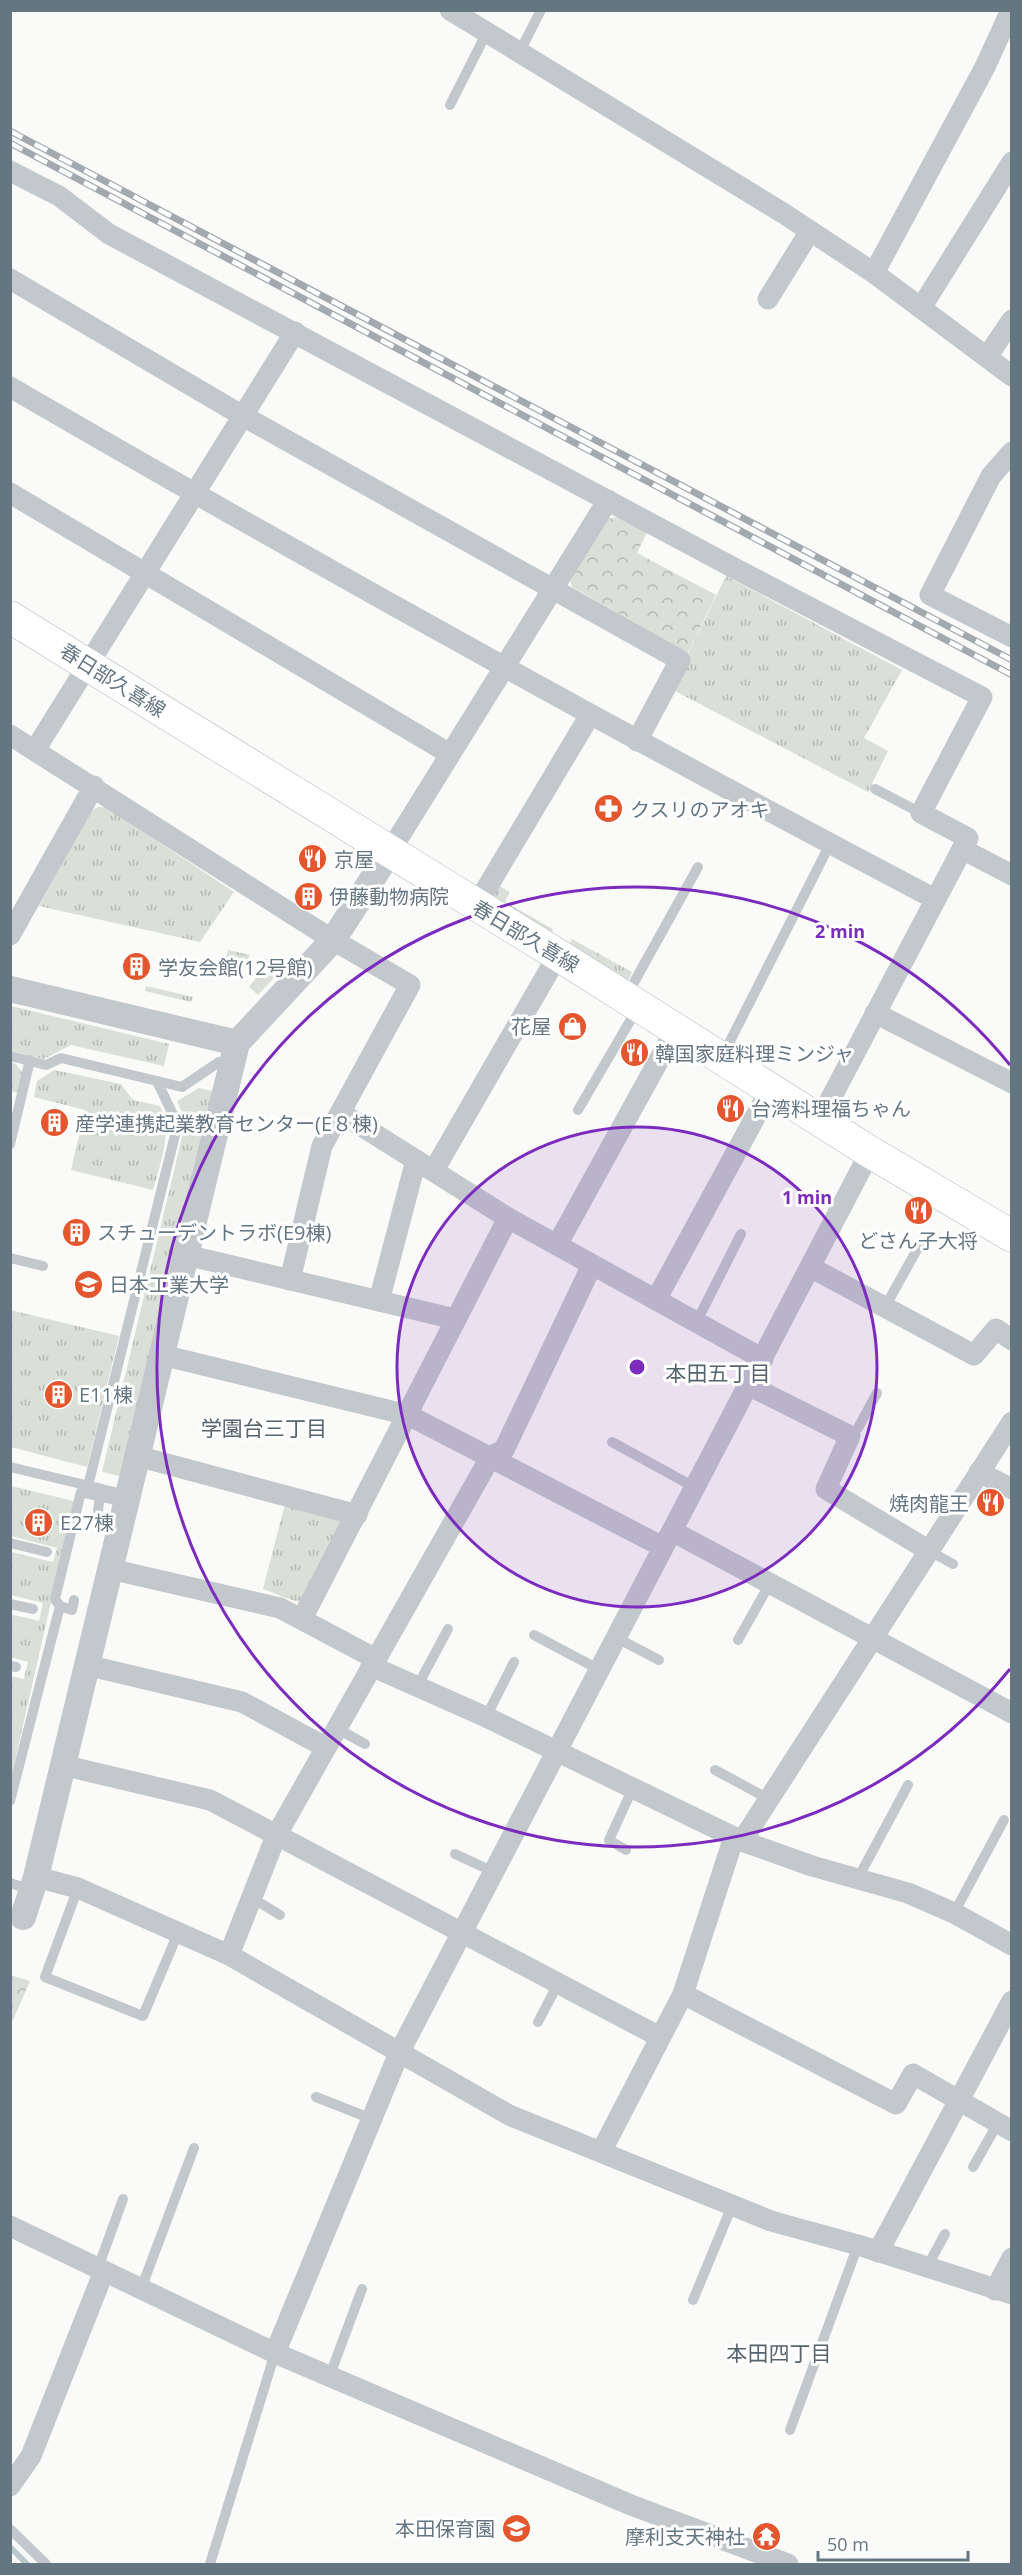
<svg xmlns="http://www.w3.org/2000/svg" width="1022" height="2575" viewBox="0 0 1022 2575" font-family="'Open Sans','Noto Sans JP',sans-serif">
  <defs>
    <pattern id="grass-tufts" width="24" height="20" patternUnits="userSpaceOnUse" patternTransform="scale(1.5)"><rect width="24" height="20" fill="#dadfd7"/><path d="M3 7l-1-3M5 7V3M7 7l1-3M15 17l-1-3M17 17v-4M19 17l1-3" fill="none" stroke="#b4b9b4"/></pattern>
    <pattern id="forest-crowns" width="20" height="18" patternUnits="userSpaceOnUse" patternTransform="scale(1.5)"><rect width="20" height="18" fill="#dadfd7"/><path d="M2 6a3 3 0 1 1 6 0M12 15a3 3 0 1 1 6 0" fill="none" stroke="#b4b9b4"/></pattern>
  </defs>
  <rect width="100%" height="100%" fill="#fafaf8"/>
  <g fill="url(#grass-tufts)">
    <polygon points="726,576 902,670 864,738 888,751 868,792 671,689"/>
    <polygon points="98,807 106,807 234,892 200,942 39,906 91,811"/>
    <polygon points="496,884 510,892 505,902 553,929 551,934 489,897"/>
    <polygon points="572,939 632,972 628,980 569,944"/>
    <polygon points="228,950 250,955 245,966 231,972 223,971"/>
    <polygon points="262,958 287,964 258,995 249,987 258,975 270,974 270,969 260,967"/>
    <polygon points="146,986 193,997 191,1002 145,991"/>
    <polygon points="11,1006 169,1044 164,1066 71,1045 44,1059 11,1051"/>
    <polygon points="11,1062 16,1064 23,1074 18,1093 11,1091"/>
    <path d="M 54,1070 L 121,1084 L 133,1100 L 160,1106 C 173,1133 160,1163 153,1190 L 71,1170 L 85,1110 L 34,1097 L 37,1081 Z"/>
    <polygon points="199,1088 213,1091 120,1476 102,1472 183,1133 183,1115 177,1101"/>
    <polygon points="10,1310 119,1336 87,1467 11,1447"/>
    <polygon points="11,1486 74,1501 11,1778 11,1676 24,1679 28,1662 11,1657 10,1614 39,1621 43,1603 11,1595 11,1552 53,1562 57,1548 11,1536"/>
    <path d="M 285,1504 L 340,1517 L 342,1525 L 304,1601 C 291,1603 276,1593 263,1589 Z"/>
  </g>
  <g fill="url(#forest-crowns)">
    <polygon points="619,517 647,532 637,553 716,595 688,653 572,587 570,579 606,519"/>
    <polygon points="10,1975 30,1981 13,2020 11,2019"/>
  </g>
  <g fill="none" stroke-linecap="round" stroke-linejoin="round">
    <polyline stroke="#bbc7cb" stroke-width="6" points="10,2547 27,2564"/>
    <defs>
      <polyline id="primary" points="10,617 558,955 870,1152 1012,1236"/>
    </defs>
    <use href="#primary" stroke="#b5babe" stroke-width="33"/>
    <g stroke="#c3c8cc" stroke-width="10">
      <polyline points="520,51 541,10"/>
      <polyline points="450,105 487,32"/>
      <polyline points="875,789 921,813"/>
      <polyline points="627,995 698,867"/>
      <polyline points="723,1055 830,844"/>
      <polyline points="10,1056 46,1065 61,1058 182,1087 219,1062 232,1064"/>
      <polyline points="578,1110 637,1009"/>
      <polyline points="10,1144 30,1060"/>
      <polyline points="10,1258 43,1266"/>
      <polyline points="885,1307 924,1237"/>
      <polyline points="697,1321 741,1234"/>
      <polyline points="850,1436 858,1428 877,1393"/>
      <polyline points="612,1442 696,1488"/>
      <polyline points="10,1467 127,1495"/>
      <polyline points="88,1486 175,1135 174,1117 157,1081"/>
      <polyline points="98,1510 100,1497"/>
      <polyline points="10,1543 47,1552"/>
      <polyline points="928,1550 953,1564"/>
      <polyline points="10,1604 33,1609"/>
      <polyline points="60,1606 55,1599 81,1492 125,1502"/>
      <polyline points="534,1635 598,1669"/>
      <polyline points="615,1637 659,1660"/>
      <polyline points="738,1640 769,1585"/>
      <polyline points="10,1666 16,1667"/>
      <polyline points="417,1687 448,1629"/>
      <polyline points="486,1717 514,1662"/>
      <polyline points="336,1728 365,1744"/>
      <polyline points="715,1770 769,1799"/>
      <polyline points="10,1801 60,1606 72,1610 74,1600"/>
      <polyline points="626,1850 609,1840 632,1790"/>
      <polyline points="455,1854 494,1872"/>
      <polyline points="857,1880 908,1785"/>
      <polyline points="10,1883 32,1890"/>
      <polyline points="78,1888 45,1977 143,2016 178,1933"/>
      <polyline points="252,1898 280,1915"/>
      <polyline points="954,1913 1004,1820"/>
      <polyline points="538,2022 558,1984"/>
      <polyline points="316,2097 372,2119"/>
      <polyline points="973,2167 998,2123"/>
      <polyline points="927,2267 945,2234"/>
      <polyline points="98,2268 123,2199"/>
      <polyline points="141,2289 194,2148"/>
      <polyline points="693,2300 732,2206"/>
      <polyline points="330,2375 362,2289"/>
      <polyline points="790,2430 858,2245"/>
      <polyline points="10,2529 46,2564"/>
      <polyline points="210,2564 275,2353"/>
    </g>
    <g stroke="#c3c8cc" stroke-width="21">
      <polyline points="450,10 783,213 874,273 1012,376"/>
      <polyline points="10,171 59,196 109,234 736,569 982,697 921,813 968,838 820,1119"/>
      <polyline points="874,273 985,67 1011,10"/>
      <polyline points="10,279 243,416 680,660 637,741"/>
      <polyline points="768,299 810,231"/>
      <polyline points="921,308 1012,162"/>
      <polyline points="987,357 1012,320"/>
      <path d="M 10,387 C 315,564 623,735 935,899"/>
      <polyline points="1012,452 991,476 930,595 1012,637"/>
      <polyline points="10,493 450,754"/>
      <polyline points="10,735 333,940 410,985 322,1146 290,1280"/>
      <polyline points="35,750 295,332"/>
      <polyline points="962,849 1012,875"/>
      <polyline points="389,853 608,500"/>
      <polyline points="476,906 590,715"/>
      <polyline points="10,935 94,786"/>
      <polyline points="875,1013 1012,1083"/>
      <polyline points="341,1113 508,1218 763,1359"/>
      <polyline points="434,1170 558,955"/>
      <polyline points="557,1245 676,1029"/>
      <polyline points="186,1255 455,1319"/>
      <polyline points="812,1268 974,1355 996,1329 1012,1340"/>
      <polyline points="657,1298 771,1088"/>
      <polyline points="379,1301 416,1160"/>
      <polyline points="162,1355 408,1415 663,1547"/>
      <polyline points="750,1386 850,1436 826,1489 928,1550"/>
      <polyline points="137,1456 357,1515"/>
      <polyline points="979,1472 1012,1489"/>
      <polyline points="672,1531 1012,1713"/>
      <polyline points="110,1569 280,1608 376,1659"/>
      <polyline points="302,1619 508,1218"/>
      <polyline points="86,1665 242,1702 325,1747"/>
      <polyline points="371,1666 486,1717 742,1841 812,1866 908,1893 954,1913 1012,1945"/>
      <polyline points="62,1765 210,1800 660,2037"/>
      <polyline points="742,1841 1012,1422"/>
      <polyline points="36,1877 78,1888 229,1955 509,2115 771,2221 858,2245 1012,2294"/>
      <polyline points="229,1955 276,1836 491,1456 504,1450 592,1265"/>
      <polyline points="683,1994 896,2104 913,2074 1012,2131"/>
      <polyline points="601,2152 683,1994 734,1837"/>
      <polyline points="10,2226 275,2353 631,2505 788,2564"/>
      <polyline points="878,2252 1012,2001"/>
      <polyline points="995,2290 1012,2258"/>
      <polyline points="275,2353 399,2053 870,1152"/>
      <polyline points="10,2486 31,2456 104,2271"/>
    </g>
    <g stroke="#c3c8cc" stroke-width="26">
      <polyline points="10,989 237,1043"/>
      <polyline points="23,1917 36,1877 237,1043 333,940 389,853"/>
    </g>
    <use href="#primary" stroke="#fff" stroke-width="32"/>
    <defs>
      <g id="rail">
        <polyline points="10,131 1012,660"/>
        <polyline points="10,143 1012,675"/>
      </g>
    </defs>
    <use href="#rail" stroke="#a2aab0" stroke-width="7"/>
    <use href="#rail" stroke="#fff" stroke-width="4.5" stroke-dasharray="14" stroke-linecap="butt"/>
  </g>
  <circle cx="637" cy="1367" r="240" fill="#7b2cbf" fill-opacity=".12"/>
  <g fill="none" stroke="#7b2cbf" stroke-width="3">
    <circle cx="637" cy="1367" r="240"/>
    <path d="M1010 1669A480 480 0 1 1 1010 1065"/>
  </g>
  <defs>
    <symbol id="pharmacy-disc" viewBox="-11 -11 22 22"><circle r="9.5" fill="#e4572e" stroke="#fff"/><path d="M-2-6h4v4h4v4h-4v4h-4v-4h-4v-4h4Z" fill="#fff"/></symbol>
    <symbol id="restaurant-disc" viewBox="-11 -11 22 22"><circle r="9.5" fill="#e4572e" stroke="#fff"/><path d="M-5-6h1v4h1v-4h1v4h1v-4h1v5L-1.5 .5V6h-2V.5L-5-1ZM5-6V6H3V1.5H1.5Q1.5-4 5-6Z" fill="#fff"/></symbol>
    <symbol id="building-disc" viewBox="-11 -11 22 22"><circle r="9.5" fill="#e4572e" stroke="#fff"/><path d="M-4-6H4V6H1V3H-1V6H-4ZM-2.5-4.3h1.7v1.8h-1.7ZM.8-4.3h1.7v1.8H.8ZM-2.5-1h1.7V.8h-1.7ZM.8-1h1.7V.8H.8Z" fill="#fff"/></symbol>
    <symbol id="shop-disc" viewBox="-11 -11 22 22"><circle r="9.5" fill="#e4572e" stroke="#fff"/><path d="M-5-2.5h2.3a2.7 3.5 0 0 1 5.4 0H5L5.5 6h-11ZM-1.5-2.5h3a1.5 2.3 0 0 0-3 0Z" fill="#fff"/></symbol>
    <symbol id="university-disc" viewBox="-11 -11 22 22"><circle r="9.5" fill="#e4572e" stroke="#fff"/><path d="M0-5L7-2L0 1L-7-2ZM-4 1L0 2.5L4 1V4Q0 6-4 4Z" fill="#fff"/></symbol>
    <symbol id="school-disc" viewBox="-11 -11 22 22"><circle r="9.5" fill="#e4572e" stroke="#fff"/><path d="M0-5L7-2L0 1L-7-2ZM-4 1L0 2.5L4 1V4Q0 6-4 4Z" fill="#fff"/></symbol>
    <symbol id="temple-disc" viewBox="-11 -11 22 22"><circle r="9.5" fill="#e4572e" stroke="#fff"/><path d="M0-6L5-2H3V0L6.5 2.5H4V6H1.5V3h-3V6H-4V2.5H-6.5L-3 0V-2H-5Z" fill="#fff"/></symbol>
  </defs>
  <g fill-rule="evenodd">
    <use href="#pharmacy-disc" x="592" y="792" width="33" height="33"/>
    <use href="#restaurant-disc" x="296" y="842" width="33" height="33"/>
    <use href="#building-disc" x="292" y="880" width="33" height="33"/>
    <use href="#building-disc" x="120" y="950" width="33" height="33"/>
    <use href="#shop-disc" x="556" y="1010" width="33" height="33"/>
    <use href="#restaurant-disc" x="618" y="1036" width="33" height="33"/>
    <use href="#restaurant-disc" x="714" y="1092" width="33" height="33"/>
    <use href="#building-disc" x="38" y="1106" width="33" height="33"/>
    <use href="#restaurant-disc" x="902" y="1194" width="33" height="33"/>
    <use href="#building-disc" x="60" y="1216" width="33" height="33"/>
    <use href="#university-disc" x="72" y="1268" width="33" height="33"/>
    <use href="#building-disc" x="42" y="1378" width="33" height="33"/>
    <use href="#restaurant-disc" x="974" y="1486" width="33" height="33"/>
    <use href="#building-disc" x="22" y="1506" width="33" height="33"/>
    <use href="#school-disc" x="500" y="2512" width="33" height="33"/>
    <use href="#temple-disc" x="750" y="2520" width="33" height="33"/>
  </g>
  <g text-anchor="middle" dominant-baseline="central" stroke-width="6" stroke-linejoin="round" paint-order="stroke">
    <g font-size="20" fill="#657683" stroke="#fff">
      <text transform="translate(113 680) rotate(32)">春日部久喜線</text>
      <text transform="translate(526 936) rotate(31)">春日部久喜線</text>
    </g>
    <g font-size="20" fill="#657683" stroke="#fff" text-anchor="start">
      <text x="630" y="809">クスリのアオキ</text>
      <text x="334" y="859">京屋</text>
      <text x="329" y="896">伊藤動物病院</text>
      <text x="158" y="967">学友会館(12号館)</text>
      <text x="551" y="1026" text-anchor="end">花屋</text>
      <text x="655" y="1053">韓国家庭料理ミンジャ</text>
      <text x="751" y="1108">台湾料理福ちゃん</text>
      <text x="75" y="1123">産学連携起業教育センター(E８棟)</text>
      <text x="97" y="1232">スチューデントラボ(E9棟)</text>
      <text x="918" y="1240" text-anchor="middle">どさん子大将</text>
      <text x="109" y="1284">日本工業大学</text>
      <text x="79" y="1394">E11棟</text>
      <text x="969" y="1503" text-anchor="end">焼肉龍王</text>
      <text x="60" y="1522">E27棟</text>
      <text x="495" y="2528" text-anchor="end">本田保育園</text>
      <text x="745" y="2536" text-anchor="end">摩利支天神社</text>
    </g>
    <g font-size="21" fill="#57646e" stroke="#fff">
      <text x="718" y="1373">本田五丁目</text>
      <text x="264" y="1428">学園台三丁目</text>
      <text x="779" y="2353">本田四丁目</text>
    </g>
  </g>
  <circle cx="637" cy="1367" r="9" fill="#7b2cbf" stroke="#fff" stroke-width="3"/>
  <g font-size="18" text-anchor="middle" font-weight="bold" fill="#7b2cbf" stroke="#fff" stroke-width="6" stroke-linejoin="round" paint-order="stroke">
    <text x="840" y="938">2 min</text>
    <text x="807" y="1204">1 min</text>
  </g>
  <rect width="1022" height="2575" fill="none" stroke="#657683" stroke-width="24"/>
  <path d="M818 2551v9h150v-9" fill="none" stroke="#657683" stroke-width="3"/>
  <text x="827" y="2551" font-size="18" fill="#657683" stroke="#ffffff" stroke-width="4.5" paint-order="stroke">50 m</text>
</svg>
